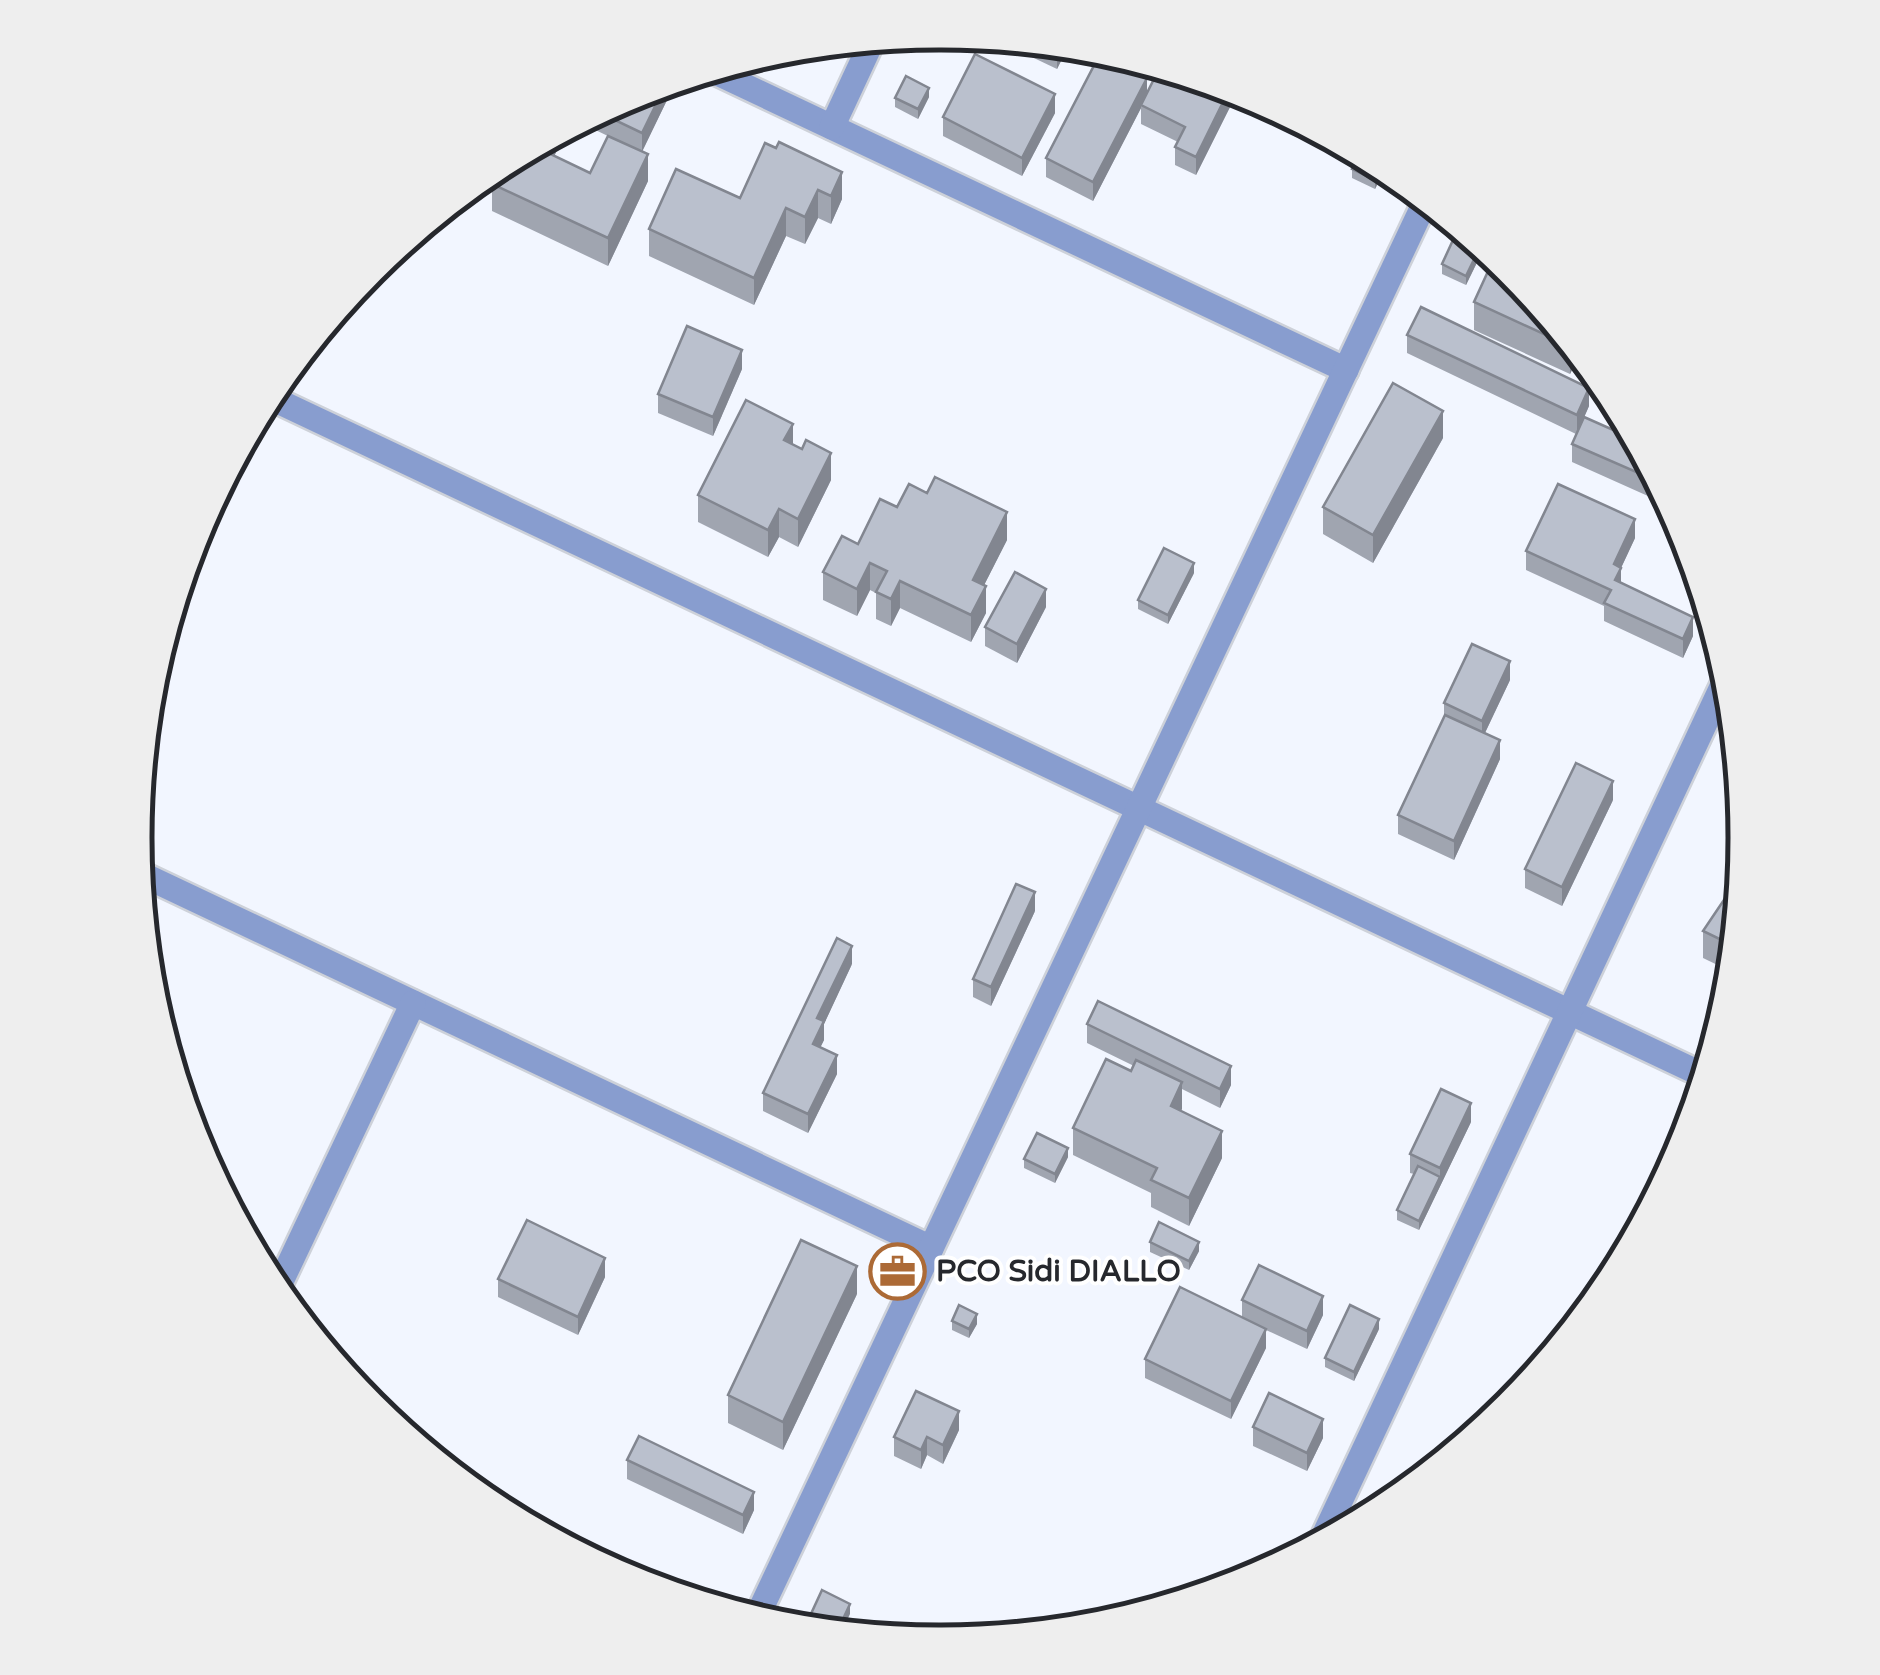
<svg xmlns="http://www.w3.org/2000/svg" width="1880" height="1675" viewBox="0 0 1880 1675" font-family="'Varela Round',sans-serif">
  <rect width="100%" height="100%" fill="#f2f6ff"/>
  <g fill="none" stroke-linecap="round" stroke-linejoin="round">
    <defs>
      <g id="minor">
        <polyline points="711,70 1346,370"/>
        <polyline points="832,127 873,39"/>
        <polyline points="267,396 1705,1076"/>
        <polyline points="139,873 931,1248"/>
        <polyline points="276,1292 413,1003"/>
        <polyline points="1321,1542 1728,674"/>
        <polyline points="756,1619 1426,200"/>
      </g>
    </defs>
    <use href="#minor" stroke="#cdd1d9" stroke-width="30"/>
    <use href="#minor" stroke="#889dcf" stroke-width="25"/>
  </g>
  <g fill="#a0a5b0">
    <polygon points="990,37 1069,45 1057,69"/>
    <polygon points="668,83 668,98 642,151 648,181 608,266 492,211 492,184 562,131 562,139 554,156 590,173 612,138 579,122 632,94"/>
    <polygon points="1236,90 1236,95 1196,175 1175,165 1175,147 1178,142 1141,124 1141,108 1093,201 1046,177 1046,158 1147,93"/>
    <polygon points="929,97 918,119 895,107 895,98"/>
    <polygon points="1055,113 1022,176 943,136 943,117"/>
    <polygon points="765,143 842,199 831,224 818,218 805,244 786,236 754,305 649,256 649,229 740,198"/>
    <polygon points="1360,153 1386,167 1375,189 1352,178 1352,169"/>
    <polygon points="1459,227 1484,248 1466,285 1442,274 1442,264"/>
    <polygon points="1495,256 1580,354 1570,374 1474,330 1474,302"/>
    <polygon points="1407,335 1589,406 1584,417 1636,440 1669,502 1668,505 1572,462 1572,444 1576,434 1407,353"/>
    <polygon points="742,369 713,436 658,413 658,394"/>
    <polygon points="1443,438 1373,563 1323,534 1323,507"/>
    <polygon points="793,444 831,480 798,547 779,537 768,557 698,522 698,495"/>
    <polygon points="897,507 1007,540 984,585 986,613 971,642 900,608 891,626 876,619 876,593 870,590 857,616 823,600 823,572 858,544"/>
    <polygon points="1635,538 1621,568 1621,583 1693,636 1683,658 1604,621 1604,606 1526,570 1526,551"/>
    <polygon points="1194,573 1168,624 1138,609 1138,600"/>
    <polygon points="1046,607 1017,663 985,646 985,627"/>
    <polygon points="1510,680 1485,733 1500,759 1454,860 1398,834 1398,815 1444,717 1444,703"/>
    <polygon points="1613,800 1562,906 1525,888 1525,869"/>
    <polygon points="1740,890 1732,972 1703,958 1703,931"/>
    <polygon points="1035,911 991,1006 973,997 973,979"/>
    <polygon points="852,964 824,1024 824,1040 820,1047 837,1074 808,1133 763,1111 763,1093"/>
    <polygon points="1087,1024 1231,1085 1220,1108 1182,1089 1181,1111 1222,1158 1189,1226 1151,1207 1151,1193 1073,1155 1073,1128 1131,1071 1134,1066 1087,1043"/>
    <polygon points="1471,1122 1419,1230 1397,1220 1397,1210 1414,1174 1410,1173 1410,1154"/>
    <polygon points="1068,1157 1055,1183 1024,1168 1024,1159"/>
    <polygon points="1150,1242 1199,1251 1189,1270 1150,1252"/>
    <polygon points="605,1277 578,1335 498,1297 498,1279"/>
    <polygon points="857,1294 783,1450 728,1423 728,1395"/>
    <polygon points="1242,1300 1323,1315 1307,1349 1266,1330 1266,1348 1231,1419 1145,1378 1145,1359 1242,1317"/>
    <polygon points="952,1321 977,1324 969,1338 952,1330"/>
    <polygon points="1379,1329 1354,1381 1325,1367 1325,1358"/>
    <polygon points="1253,1427 1323,1438 1307,1471 1253,1446"/>
    <polygon points="959,1430 943,1464 927,1455 921,1469 894,1456 894,1437"/>
    <polygon points="627,1460 754,1510 743,1534 627,1479"/>
  </g>
  <g fill="#828690">
    <polygon points="1060,44 1069,45 1057,69 1057,50"/>
    <polygon points="1147,78 1147,97 1141,105 1141,108 1093,201 1093,182"/>
    <polygon points="668,83 668,98 642,152 642,133 666,84"/>
    <polygon points="929,88 929,97 918,119 918,109"/>
    <polygon points="1230,88 1236,90 1236,95 1196,175 1196,157"/>
    <polygon points="1055,94 1055,113 1022,176 1022,158"/>
    <polygon points="562,131 562,139 544,179 544,151 550,137"/>
    <polygon points="648,154 648,181 608,266 608,238"/>
    <polygon points="1382,165 1386,167 1375,189 1375,180"/>
    <polygon points="842,172 842,199 831,224 831,196"/>
    <polygon points="818,190 818,218 805,244 805,217"/>
    <polygon points="786,208 786,236 754,305 754,278"/>
    <polygon points="1481,245 1484,248 1466,285 1466,276"/>
    <polygon points="1571,344 1580,354 1570,374 1570,346"/>
    <polygon points="742,350 742,369 713,436 713,417"/>
    <polygon points="1589,388 1589,406 1577,434 1577,415"/>
    <polygon points="1443,411 1443,438 1373,563 1373,535"/>
    <polygon points="793,424 793,451 784,440"/>
    <polygon points="831,453 831,480 798,547 798,519"/>
    <polygon points="779,509 779,537 768,557 768,530"/>
    <polygon points="1007,512 1007,540 973,607 973,580"/>
    <polygon points="1635,519 1635,538 1621,568 1621,587 1615,598 1614,564"/>
    <polygon points="870,563 870,590 857,616 857,589"/>
    <polygon points="1194,563 1194,573 1168,624 1168,615"/>
    <polygon points="900,581 900,608 891,626 891,599"/>
    <polygon points="986,586 986,613 971,642 971,615"/>
    <polygon points="1046,589 1046,607 1017,663 1017,644"/>
    <polygon points="1693,617 1693,636 1683,658 1683,639"/>
    <polygon points="1510,661 1510,680 1482,739 1482,721"/>
    <polygon points="1500,740 1500,759 1454,860 1454,841"/>
    <polygon points="1613,781 1613,800 1562,906 1562,887"/>
    <polygon points="1035,892 1035,911 991,1006 991,987"/>
    <polygon points="852,946 852,964 824,1024 824,1040 813,1063 813,1044 817,1018"/>
    <polygon points="837,1055 837,1074 808,1133 808,1114"/>
    <polygon points="1231,1066 1231,1085 1220,1108 1220,1089"/>
    <polygon points="1182,1082 1182,1109 1171,1134 1171,1106"/>
    <polygon points="1471,1103 1471,1122 1419,1230 1419,1221 1440,1177 1440,1168"/>
    <polygon points="1222,1131 1222,1158 1189,1226 1189,1198"/>
    <polygon points="1068,1148 1068,1157 1055,1183 1055,1174"/>
    <polygon points="1199,1242 1199,1251 1189,1270 1189,1261"/>
    <polygon points="605,1258 605,1277 578,1335 578,1317"/>
    <polygon points="857,1266 857,1294 783,1450 783,1422"/>
    <polygon points="1323,1296 1323,1315 1307,1349 1307,1331"/>
    <polygon points="977,1314 977,1324 969,1338 969,1329"/>
    <polygon points="1379,1319 1379,1329 1354,1381 1354,1372"/>
    <polygon points="1266,1329 1266,1348 1231,1419 1231,1401"/>
    <polygon points="959,1411 959,1430 943,1464 943,1445"/>
    <polygon points="1323,1419 1323,1438 1307,1471 1307,1453"/>
    <polygon points="927,1437 927,1455 921,1469 921,1450"/>
    <polygon points="754,1492 754,1510 743,1534 743,1515"/>
    <polygon points="850,1604 850,1614 841,1633 837,1632"/>
  </g>
  <g fill="#bac0cd" stroke="#828690" stroke-width="2.5">
    <polygon points="1041,42 1060,44 1057,50"/>
    <polygon points="975,54 1055,94 1022,158 943,117"/>
    <polygon points="1100,54 1147,78 1093,182 1046,158"/>
    <polygon points="1160,67 1230,88 1196,157 1175,147 1185,127 1141,105"/>
    <polygon points="906,76 929,88 918,109 895,98"/>
    <polygon points="666,84 642,133 598,112 632,94"/>
    <polygon points="608,136 648,154 608,238 492,184 501,164 550,137 544,151 590,173"/>
    <polygon points="779,142 842,172 831,196 818,190 805,217 786,208 754,278 649,229 676,169 740,198 765,143 776,148"/>
    <polygon points="1360,153 1382,165 1375,180 1352,169"/>
    <polygon points="1459,227 1481,245 1466,276 1442,264"/>
    <polygon points="1495,256 1510,269 1571,344 1570,346 1474,302"/>
    <polygon points="1421,307 1589,388 1577,415 1407,335"/>
    <polygon points="687,326 742,350 713,417 658,394"/>
    <polygon points="1393,383 1443,411 1373,535 1323,507"/>
    <polygon points="746,400 793,424 784,440 802,449 806,440 831,453 798,519 779,509 768,530 698,495"/>
    <polygon points="1584,417 1636,440 1659,482 1572,444"/>
    <polygon points="935,477 1007,512 973,580 986,586 971,615 900,581 891,599 876,592 887,571 870,563 857,589 823,572 842,536 858,544 880,499 897,507 909,484 927,493"/>
    <polygon points="1558,484 1635,519 1614,564 1621,568 1615,580 1693,617 1683,639 1604,603 1611,590 1526,551"/>
    <polygon points="1164,548 1194,563 1168,615 1138,600"/>
    <polygon points="1015,572 1046,589 1017,644 985,627"/>
    <polygon points="1472,644 1510,661 1482,721 1444,703"/>
    <polygon points="1445,715 1500,740 1454,841 1398,815"/>
    <polygon points="1576,763 1613,781 1562,887 1525,869"/>
    <polygon points="1016,884 1035,892 991,987 973,979"/>
    <polygon points="1732,888 1740,890 1734,946 1703,931"/>
    <polygon points="837,938 852,946 817,1018 824,1021 813,1044 837,1055 808,1114 763,1093"/>
    <polygon points="1098,1001 1231,1066 1220,1089 1087,1024"/>
    <polygon points="1106,1059 1131,1071 1136,1060 1182,1082 1171,1106 1222,1131 1189,1198 1151,1180 1157,1168 1073,1128"/>
    <polygon points="1441,1089 1471,1103 1440,1168 1410,1154"/>
    <polygon points="1037,1133 1068,1148 1055,1174 1024,1159"/>
    <polygon points="1418,1166 1440,1177 1419,1221 1397,1210"/>
    <polygon points="527,1220 605,1258 578,1317 498,1279"/>
    <polygon points="1159,1222 1199,1242 1189,1261 1150,1242"/>
    <polygon points="801,1240 857,1266 783,1422 728,1395"/>
    <polygon points="1259,1265 1323,1296 1307,1331 1242,1300"/>
    <polygon points="1180,1287 1266,1329 1231,1401 1145,1359"/>
    <polygon points="959,1305 977,1314 969,1329 952,1321"/>
    <polygon points="1350,1305 1379,1319 1354,1372 1325,1358"/>
    <polygon points="916,1391 959,1411 943,1445 927,1437 921,1450 894,1437"/>
    <polygon points="1269,1393 1323,1419 1307,1453 1253,1427"/>
    <polygon points="639,1436 754,1492 743,1515 627,1460"/>
    <polygon points="822,1590 850,1604 837,1632 804,1629"/>
  </g>
  <defs>
    <symbol id="office-ring" viewBox="-11 -11 22 22"><circle r="9.5" fill="#fff" stroke="#ac6a36" stroke-width="1.5"/><path d="M-6-3h4V-5.5h4V-3h4V5H-6ZM-1-4.5V-3h2v-1.5ZM-6 0V1H6V0Z" fill="#ac6a36"/></symbol>
  </defs>
  <g fill-rule="evenodd">
    <use href="#office-ring" x="866" y="1240" width="63" height="63"/>
  </g>
  <g text-anchor="middle" dominant-baseline="central" stroke-width="8" stroke-linejoin="round" paint-order="stroke">
    <g font-size="30" font-weight="bold" fill="#26282d" stroke="#fff" text-anchor="start">
      <text x="936" y="1271">PCO Sidi DIALLO</text>
    </g>
  </g>
  <path d="M0 0H1880V1675H0ZM939 50H941A787 787 0 0 1 1728 837V838A787 787 0 0 1 941 1625H939A787 787 0 0 1 152 838V837A787 787 0 0 1 939 50Z" fill="#eee" fill-rule="evenodd"/>
  <path fill="none" stroke="#26282d" stroke-width="5" d="M939 50H941A787 787 0 0 1 1728 837V838A787 787 0 0 1 941 1625H939A787 787 0 0 1 152 838V837A787 787 0 0 1 939 50Z"/>
</svg>
